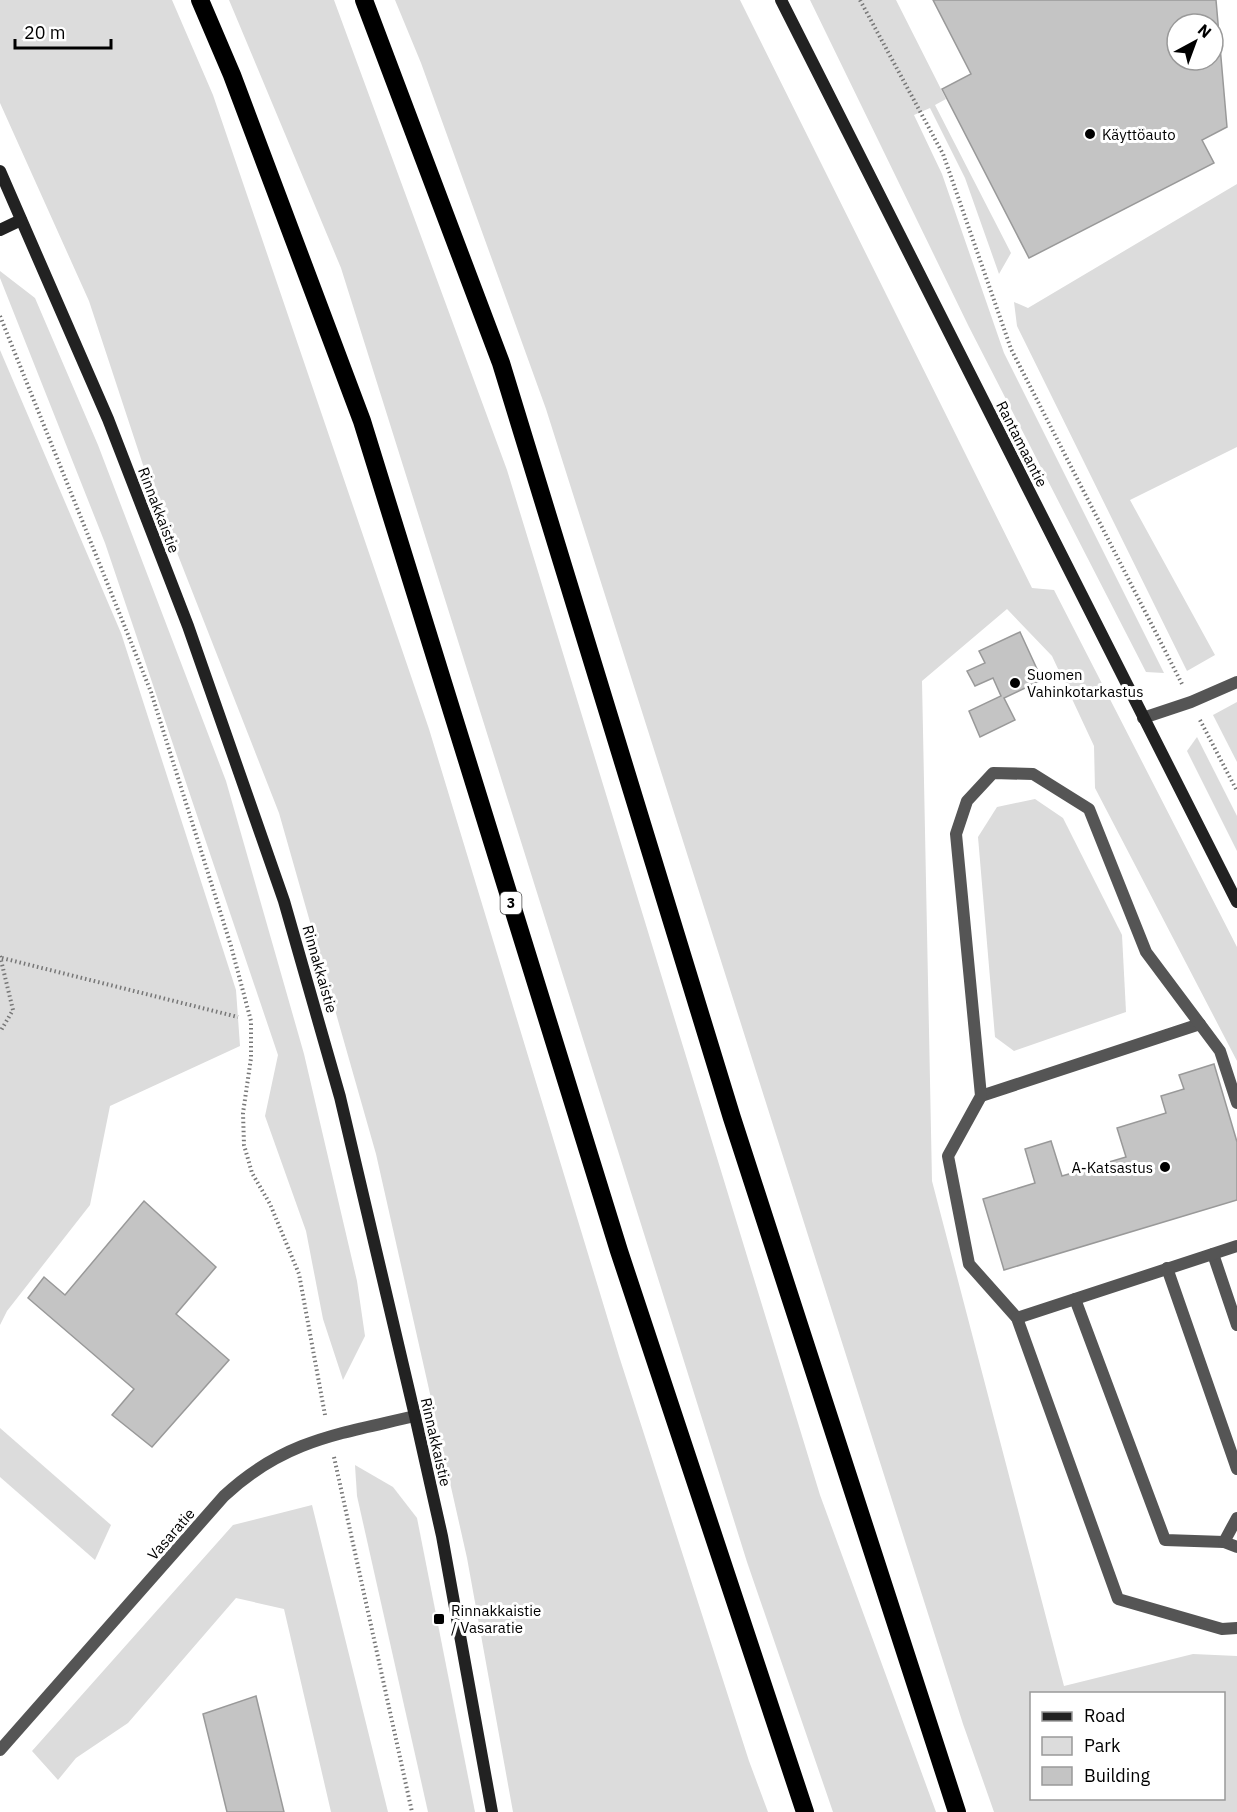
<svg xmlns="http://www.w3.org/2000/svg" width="1237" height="1812" viewBox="0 0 1237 1812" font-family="'IBM Plex Sans',sans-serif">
  <rect width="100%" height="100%" fill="#fff"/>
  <g fill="#dcdcdc" fill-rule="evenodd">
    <polygon points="0,0 172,0 213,95 429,729 619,1356 749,1761 768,1812 513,1812 467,1558 376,1154 279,813 145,471 89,301 0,103"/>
    <polygon points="229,0 334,0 507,470 820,1495 936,1812 833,1812 747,1562 341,268"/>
    <path d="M 395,0 L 740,0 L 1032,588 L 1054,590 L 1237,947 L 1237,1061 L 1095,788 L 1094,746 L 1052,656 L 1007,609 L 922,681 L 932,1181 L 1064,1686 L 1193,1654 L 1237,1656 L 1237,1812 L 994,1812 L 963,1724 L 546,409 L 421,63 ZM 1032,1694 L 1224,1694 L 1224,1798 L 1032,1798 Z"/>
    <polygon points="810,0 896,0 946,99 935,105 1011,253 999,274 965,178 930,108 914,115 942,174 1004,353 1164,673 1146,672 969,327"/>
    <polygon points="1237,184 1237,447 1130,500 1215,655 1187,671 1017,326 1014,302 1028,308"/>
    <polygon points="0,271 35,298 98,445 226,781 304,1054 357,1281 365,1336 343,1380 323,1319 306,1231 265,1116 278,1055 105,543 0,278"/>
    <polygon points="0,350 121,633 236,990 240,1046 110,1106 90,1205 7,1311 0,1325"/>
    <polygon points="1237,702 1237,762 1213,715"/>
    <polygon points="1197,737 1237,816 1237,851 1187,751"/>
    <polygon points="1035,799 1063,818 1122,935 1126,1012 1014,1051 995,1037 978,837 997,807"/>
    <polygon points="0,1428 111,1525 95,1560 0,1477"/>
    <polygon points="355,1465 393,1487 417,1518 475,1812 428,1812 357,1496"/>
    <polygon points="312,1505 388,1812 331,1812 284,1609 236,1598 128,1723 76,1758 58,1780 32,1751 233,1525"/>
  </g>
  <g fill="#c4c4c4" stroke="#999" stroke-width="1.5" fill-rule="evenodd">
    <path d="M 933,0 L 1216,0 L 1227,127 L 1202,140 L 1214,163 L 1029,258 L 942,89 L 971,74 ZM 1177,24 L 1213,24 L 1213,60 L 1177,60 Z"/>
    <polygon points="1020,632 1042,680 1004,698 1015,720 980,737 969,711 1001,696 993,678 975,686 967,671 985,663 979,651"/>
    <polygon points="1214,1064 1237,1142 1237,1200 1004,1270 983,1199 1035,1183 1025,1149 1051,1141 1062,1176 1126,1157 1117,1128 1166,1113 1161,1096 1184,1089 1179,1075"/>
    <polygon points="144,1201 216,1267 176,1314 229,1360 152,1447 112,1415 134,1389 28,1298 44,1277 65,1295"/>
    <polygon points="256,1696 284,1812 227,1812 203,1714"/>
  </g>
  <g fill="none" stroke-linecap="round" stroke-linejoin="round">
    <g stroke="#777" stroke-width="4" stroke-dasharray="1.5 3" stroke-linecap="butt">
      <polyline points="860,0 943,154 1011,349 1182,684"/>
      <polyline points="0,316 151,692 231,946 251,1021 251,1058 243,1113 244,1145 252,1173 270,1204 299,1274 325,1415"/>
      <polyline points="1200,720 1237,791"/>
      <polyline points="0,956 13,1010 0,1032"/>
      <polyline points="2,958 238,1017"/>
      <polyline points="334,1457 412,1812"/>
    </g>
    <g stroke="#555" stroke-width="12">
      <polyline points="1143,718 1191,702 1237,682"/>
      <polyline points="981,1096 1200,1024"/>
      <polyline points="1237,1103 1220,1051 1146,952 1089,809 1033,774 993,773 967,801 956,834 981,1096 948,1156 969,1264 1017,1318 1118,1599 1222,1629 1237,1628"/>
      <polyline points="1213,1254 1237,1325"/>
      <polyline points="1167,1268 1237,1469"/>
      <polyline points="1075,1299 1165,1540 1224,1542"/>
      <polyline points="1017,1318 1237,1246"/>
      <polyline points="1237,1518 1224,1542 1237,1547"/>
    </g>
    <path stroke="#555" stroke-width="12" d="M 0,1750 L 224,1496 C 284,1440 339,1434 415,1416"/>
    <g stroke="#222" stroke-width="12">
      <polyline points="781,0 1237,902"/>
      <polyline points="0,171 108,419 188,626 284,901 340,1097 415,1416 442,1536 492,1812"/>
      <polyline points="0,230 21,220"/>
    </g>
    <g stroke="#000" stroke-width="18">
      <polyline points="200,0 232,75 362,421 619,1251 805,1812"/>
      <polyline points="364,0 501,363 732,1118 957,1812"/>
    </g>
  </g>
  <g fill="#000" stroke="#fff" stroke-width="2">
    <circle cx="1090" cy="134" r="6"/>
    <circle cx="1015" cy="683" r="6"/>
    <circle cx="1165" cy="1167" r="6"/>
    <rect x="433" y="1613" width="12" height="12" rx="3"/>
  </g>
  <g text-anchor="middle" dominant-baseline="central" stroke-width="6" stroke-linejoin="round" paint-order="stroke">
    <rect fill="#fff" stroke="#4c4c4c" stroke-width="1.5" x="500.5" y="892" width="21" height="22" rx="4.5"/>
    <g font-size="14" font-weight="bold" fill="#000">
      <text x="511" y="903">3</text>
    </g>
    <g font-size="15" fill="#000" stroke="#fff" text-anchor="start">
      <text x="1102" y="134">Käyttöauto</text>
      <text x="1027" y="674">Suomen<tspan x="1027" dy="17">Vahinkotarkastus</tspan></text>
      <text x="1153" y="1167" text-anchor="end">A-Katsastus</text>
      <text x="451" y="1610">Rinnakkaistie<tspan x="451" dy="17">/ Vasaratie</tspan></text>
    </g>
    <g font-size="15" fill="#000" stroke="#fff">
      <text transform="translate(1022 444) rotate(63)">Rantamaantie</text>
      <text transform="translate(159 510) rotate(69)">Rinnakkaistie</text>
      <text transform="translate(320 969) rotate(74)">Rinnakkaistie</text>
      <text transform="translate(436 1442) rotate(77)">Rinnakkaistie</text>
      <text transform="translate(171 1534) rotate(-49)">Vasaratie</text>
    </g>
  </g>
  <rect x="1030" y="1692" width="195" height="108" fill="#ffffff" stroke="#999999" stroke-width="1.5"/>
  <rect x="1042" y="1712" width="30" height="9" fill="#222222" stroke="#999999" stroke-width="1.5"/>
  <text x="1084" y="1722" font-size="18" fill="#000000">Road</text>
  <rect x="1042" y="1737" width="30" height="18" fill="#dcdcdc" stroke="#999999" stroke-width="1.5"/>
  <text x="1084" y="1752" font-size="18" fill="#000000">Park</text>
  <rect x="1042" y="1767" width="30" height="18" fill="#c4c4c4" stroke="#999999" stroke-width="1.5"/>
  <text x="1084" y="1782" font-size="18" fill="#000000">Building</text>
  <g transform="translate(1195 42) rotate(41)"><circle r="28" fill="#ffffff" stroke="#999999" stroke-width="1.5"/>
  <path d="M0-4.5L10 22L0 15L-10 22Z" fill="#000000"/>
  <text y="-9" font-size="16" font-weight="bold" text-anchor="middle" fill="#000000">N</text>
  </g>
  <path d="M15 39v9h96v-9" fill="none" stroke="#000000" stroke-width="3"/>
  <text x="24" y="39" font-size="18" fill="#000000" stroke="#ffffff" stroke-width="4.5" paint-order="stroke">20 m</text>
</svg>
